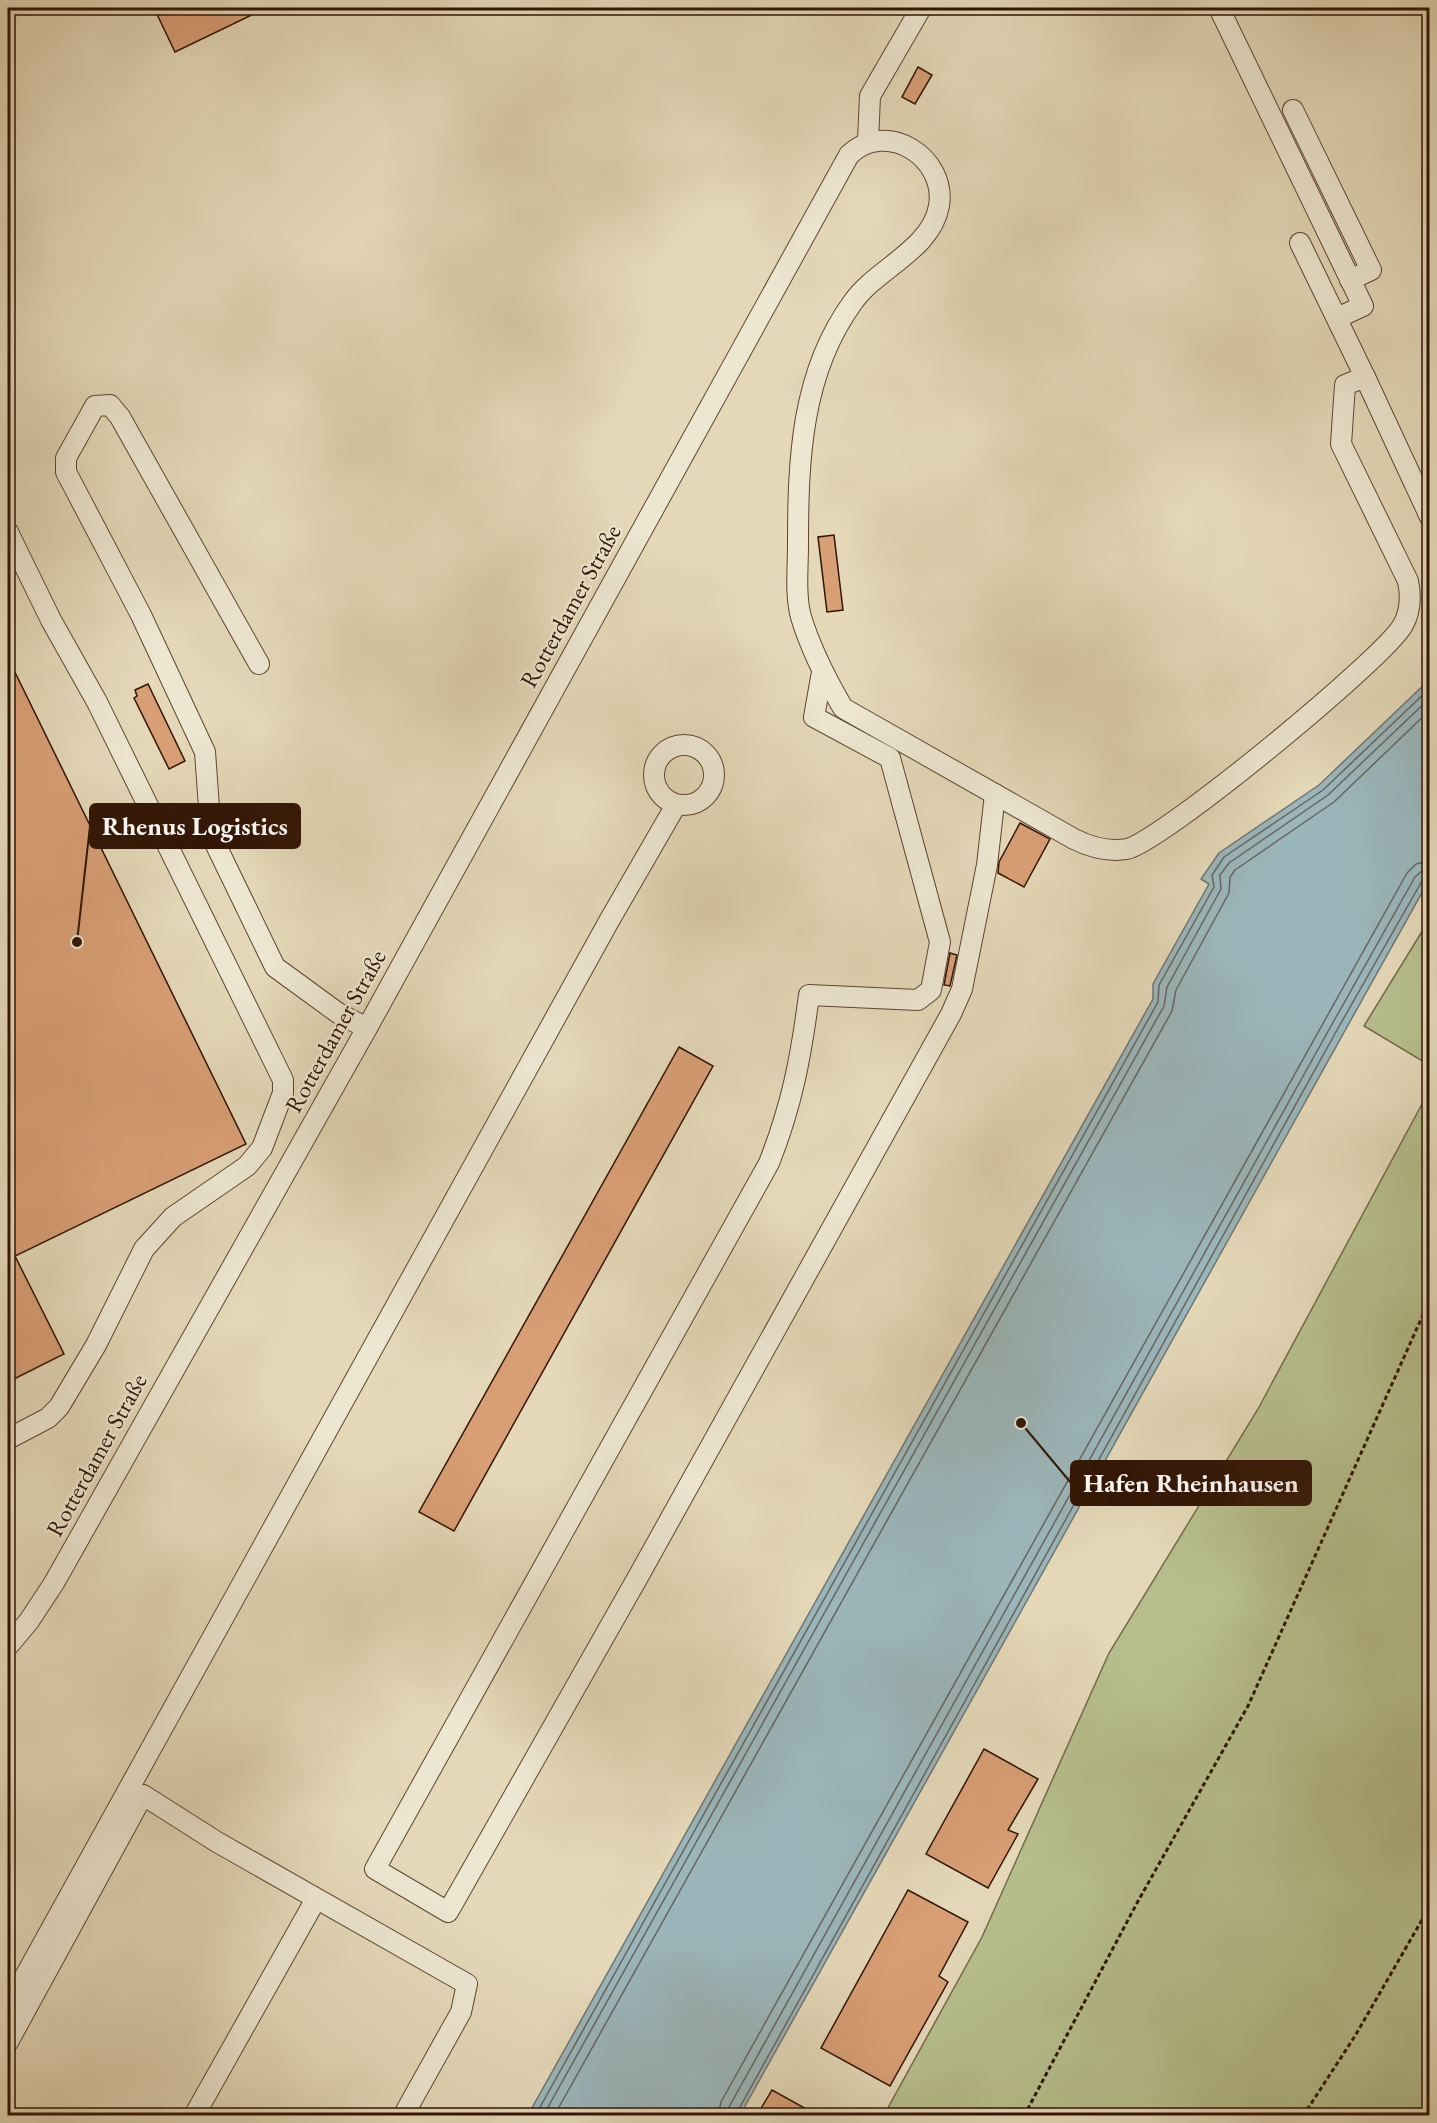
<svg xmlns="http://www.w3.org/2000/svg" width="1437" height="2123" viewBox="0 0 1437 2123" font-family="'EB Garamond',serif">
  <rect width="100%" height="100%" fill="#e4d8b8"/>
  <filter id="stains"><feTurbulence type="fractalNoise" baseFrequency=".00333" numOctaves="4"/><feColorMatrix values="0 0 0 0 .2 0 0 0 0 .09 0 0 0 0 .02 0 0 0 .5 -.17"/></filter>
  <radialGradient id="worn" r=".72"><stop offset=".6" stop-color="#630" stop-opacity="0"/><stop offset="1" stop-color="#630" stop-opacity=".3"/></radialGradient>
  <g fill="#b6be8d" stroke="#746949" stroke-width="1.5">
    <polygon points="1429,920 1429,1065 1364,1026"/>
    <polygon points="1429,1091 1429,2115 884,2115 982,1937 1109,1653 1258,1409"/>
  </g>
  <polygon fill="#9bb6bb" stroke="#717572" stroke-width="1.5" points="1429,680 1429,880 740,2115 528,2115 1153,999 1153,984 1209,884 1201,879 1219,853 1319,785"/>
  <g fill="none" stroke-linecap="round" stroke-linejoin="round">
    <g stroke="#666560" stroke-width="1.5">
      <polyline points="535,2116 1158,1002 1159,985 1214,887 1212,875 1224,857 1323,790 1430,688"/>
      <polyline points="543,2116 1164,1006 1167,987 1221,889 1220,875 1229,863 1328,795 1430,698"/>
      <polyline points="554,2116 1172,1011 1176,990 1229,893 1230,877 1235,870 1334,802 1430,710"/>
      <polyline points="718,2116 721,2102 1407,873 1416,864 1430,861"/>
      <polyline points="727,2116 729,2107 1331,1026 1415,877 1422,871 1430,870"/>
      <polyline points="735,2116 1337,1030 1422,881 1430,878"/>
    </g>
  </g>
  <g fill="#d89e74" stroke="#311405" stroke-width="1.5">
    <polygon points="154,8 266,8 175,52"/>
    <polygon points="918,67 932,75 915,104 902,97"/>
    <polygon points="834,535 843,610 827,612 818,537"/>
    <polygon points="8,658 246,1144 15,1256 64,1354 8,1382"/>
    <polygon points="148,684 185,761 169,769 134,698 137,696 135,690"/>
    <polygon points="1020,823 1050,839 1024,887 998,873 999,862"/>
    <polygon points="950,953 957,955 950,986 944,985"/>
    <polygon points="679,1047 713,1066 454,1531 419,1512"/>
    <polygon points="984,1749 1038,1779 1008,1830 1018,1834 988,1888 926,1854"/>
    <polygon points="908,1890 968,1922 939,1976 948,1982 890,2086 821,2048"/>
    <polygon points="772,2090 817,2115 757,2115"/>
  </g>
  <g fill="none" stroke-linecap="round" stroke-linejoin="round">
    <defs>
      <g id="minor">
        <polyline points="1219,8 1363,306 1337,318"/>
        <polyline points="1293,110 1371,270 1350,280"/>
        <polyline points="868,141 870,96 921,8"/>
        <polyline points="1300,243 1365,377"/>
        <polyline points="8,532 51,620 97,702 283,1080 283,1093 262,1148 247,1166 173,1217 144,1249 96,1345 59,1407 48,1418 8,1439"/>
        <polyline points="259,664 120,417 110,405 95,406 66,458 66,472 141,615 205,752 211,835 275,967 338,1013 367,1028"/>
        <path d="M 822,672 L 814,717 L 890,758 L 940,942 L 931,990 L 918,1000 L 809,995 C 801,1057 792,1105 769,1163 L 375,1869 L 448,1912 L 638,1577 L 951,1014 L 962,989 L 987,865 L 995,794"/>
        <circle cx="684" cy="775" r="30"/>
        <path d="M 8,1646 L 29,1621 L 54,1583 L 367,1028 L 849,155 C 886,119 947,157 939,206 C 931,250 877,268 853,302 C 801,373 798,460 798,545 C 798,568 795,595 801,617 C 811,650 826,679 843,708 L 1074,839 C 1090,847 1109,852 1127,849 C 1161,842 1385,658 1403,625 C 1411,611 1411,596 1408,581 L 1341,444 L 1345,385 L 1365,377 L 1430,517"/>
        <polyline points="8,2007 609,921 676,805"/>
        <polyline points="8,2042 143,1795 217,1842 467,1984 461,2012 403,2116"/>
        <polyline points="194,2116 316,1899"/>
      </g>
    </defs>
    <use href="#minor" stroke="#5e4532" stroke-width="22"/>
    <g stroke="#311405" stroke-width="3" stroke-dasharray="4.5 3" stroke-linecap="butt">
      <polyline points="1024,2116 1137,1903 1248,1706 1430,1299"/>
      <polyline points="1303,2116 1355,2036 1430,1906"/>
    </g>
    <use href="#minor" stroke="#ede6d1" stroke-width="20"/>
  </g>
  <g text-anchor="middle" dominant-baseline="central" stroke-width="4.5" stroke-linejoin="round" paint-order="stroke">
    <g font-size="24" fill="#311405" stroke="#ede6d1">
      <text transform="translate(570 606) rotate(-61)">Rotterdamer Straße</text>
      <text transform="translate(335 1031) rotate(-61)">Rotterdamer Straße</text>
      <text transform="translate(96 1455) rotate(-61)">Rotterdamer Straße</text>
    </g>
  </g>
  <path fill="none" stroke="#311405" stroke-width="2" d="M77 942L90 826M1021 1423L1071 1483"/>
  <g fill="#311405" stroke="#ede6d1" stroke-width="2">
    <circle cx="77" cy="942" r="6"/>
    <circle cx="1021" cy="1423" r="6"/>
  </g>
  <g fill="#311405" stroke="#311405" stroke-width="2">
    <rect x="90" y="804" width="210" height="44" rx="6"/>
    <rect x="1071" y="1461" width="240" height="44" rx="6"/>
  </g>
  <g font-size="26" text-anchor="middle" font-weight="bold" fill="#fff">
    <text x="195" y="835">Rhenus Logistics</text>
    <text x="1191" y="1492">Hafen Rheinhausen</text>
  </g>
  <rect width="1437" height="2123" fill="none" stroke="#e4d8b8" stroke-width="30"/>
  <rect x="9" y="9" width="1419" height="2105" fill="none" stroke="#311405" stroke-width="3"/>
  <rect x="15" y="15" width="1407" height="2093" fill="none" stroke="#311405" stroke-width="1.5"/>
  <rect width="100%" height="100%" filter="url(#stains)"/>
  <rect width="100%" height="100%" fill="url(#worn)"/>
</svg>
